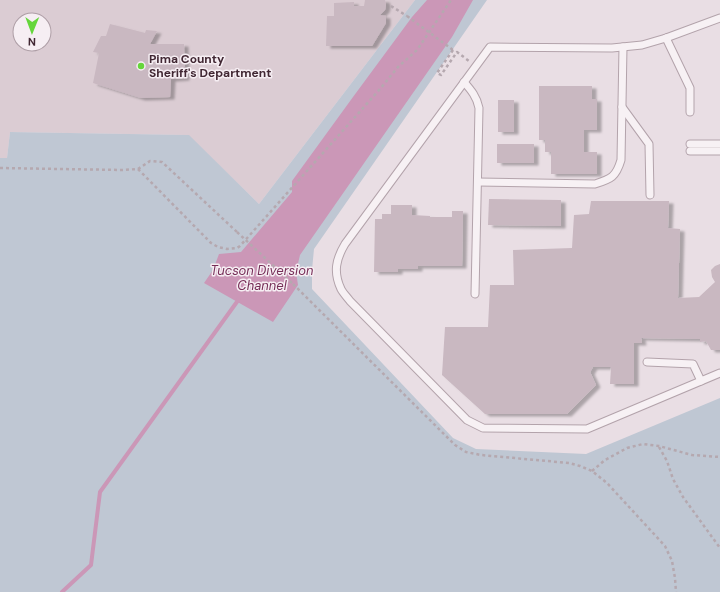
<svg xmlns="http://www.w3.org/2000/svg" width="720" height="592" viewBox="0 0 720 592" font-family="'DM Sans',sans-serif">
  <defs>
    <filter id="shadow"><feDropShadow dx="4.5" dy="2.5" stdDeviation="1" flood-color="#0004"/></filter>
  </defs>
  <rect width="100%" height="100%" fill="#e9dee4"/>
  <path fill="#dbccd3" fill-rule="evenodd" d="M 0,0 L 415,0 L 259,204 L 188,135 L 10,132 L 7,158 L 0,158 ZM 20,20 L 44,20 L 44,44 L 20,44 Z"/>
  <polygon fill="#bfc7d3" points="415,0 487,0 314,249 312,270 312,289 453,438 476,449 586,454 720,398 720,592 0,592 0,158 7,158 10,132 189,135 259,204"/>
  <polygon fill="#cb97b7" points="427,0 473,0 452,37 300,255 296,272 298,285 273,322 204,283 213,270 219,254 241,252 292,192 292,181 353,97 412,17"/>
  <g fill="none" stroke-linecap="round" stroke-linejoin="round">
    <polyline stroke="#cb97b7" stroke-width="4" points="62,592 91,565 100,492 239,299"/>
  </g>
  <g fill="#c9b8c1" filter="url(#shadow)">
    <polygon points="365,0 385,0 386,3 386,6 385,10 380,15 386,16 386,23 372,46 326,46 327,16 334,16 334,3 354,2 354,6 364,6"/>
    <polygon points="110,24 145,33 146,30 157,31 150,44 184,44 185,78 171,79 170,97 141,98 93,83 99,53 93,52 101,36 106,36"/>
    <polygon points="539,86 592,86 592,99 597,99 597,130 584,130 584,152 597,152 597,174 551,174 551,152 545,152 545,140 539,140"/>
    <rect x="498" y="100" width="16" height="32"/>
    <rect x="497" y="144" width="37" height="19"/>
    <polygon points="489,199 561,200 561,226 488,225"/>
    <polygon points="591,201 669,201 668,228 680,229 678,298 699,297 715,282 712,277 711,270 715,266 720,264 720,350 711,350 706,341 700,342 700,339 641,338 642,343 634,343 634,384 610,384 611,367 593,367 590,372 596,385 567,414 485,414 442,375 445,327 488,327 490,285 514,285 513,250 572,248 574,215 589,214"/>
    <polygon points="391,205 412,205 412,215 430,216 430,217 452,217 452,211 463,211 462,266 418,266 418,269 398,269 398,272 374,272 375,219 382,219 382,214 391,214"/>
  </g>
  <g fill="none" stroke-linecap="round" stroke-linejoin="round">
    <defs>
      <g id="service">
        <path d="M 720,18 L 666,38 L 642,45 L 612,48 L 490,47 L 345,244 C 336,259 333,272 341,289 C 343,293 347,297 350,301 L 467,420 L 483,428 L 587,429 L 720,373"/>
        <polyline points="666,38 690,88 690,112"/>
        <path d="M 464,82 C 471,90 477,97 479,108 L 475,294"/>
        <polyline points="622,107 649,144 650,195"/>
        <polyline points="690,144 720,144"/>
        <polyline points="690,151 720,151"/>
        <path d="M 478,182 L 595,184 C 611,179 616,177 621,160 L 623,47"/>
        <polyline points="647,362 693,364 701,381"/>
      </g>
    </defs>
    <use href="#service" stroke="#b3a3ab" stroke-width="9"/>
    <g stroke="#b5a8af" stroke-width="2.5" stroke-dasharray="3 3" stroke-linecap="butt">
      <polyline points="391,6 407,16"/>
      <polyline points="453,50 437,73 441,75 457,52 469,61"/>
      <polyline points="0,168 122,170 138,169 150,161 162,162 237,232"/>
      <polyline points="138,169 211,243 218,247 227,249 237,248 240,246 380,89 398,67 417,50 451,0"/>
      <polyline points="293,284 455,445 466,452 481,455 569,463 580,466 592,471 607,483 665,546 672,561 675,578 676,592"/>
      <polyline points="659,447 667,461 673,479 683,497 720,548"/>
      <polyline points="592,471 605,460 627,448 643,444 659,446 692,455 720,457"/>
    </g>
    <use href="#service" stroke="#f7f1f4" stroke-width="7"/>
    <g stroke="#b5a8af" stroke-width="2.5" stroke-dasharray="3 3" stroke-linecap="butt">
      <polyline points="407,16 453,50"/>
      <polyline points="237,232 293,284"/>
    </g>
  </g>
  <circle fill="#65d63b" stroke="#f6eef3" stroke-width="1.5" cx="141" cy="66" r="4"/>
  <g text-anchor="middle" dominant-baseline="central" stroke-width="3" stroke-linejoin="round" paint-order="stroke">
    <g font-size="12" font-weight="bold" fill="#412733" stroke="#f6eef3" text-anchor="start">
      <text x="149" y="59">Pima County<tspan x="149" dy="14">Sheriff's Department</tspan></text>
    </g>
    <g font-size="13" font-style="italic" fill="#772e58" stroke="#f6eef3">
      <text x="262" y="270">Tucson Diversion<tspan x="262" dy="15">Channel</tspan></text>
    </g>
  </g>
  <g transform="translate(32 32) rotate(181)"><circle r="19" fill="#f6eef3" stroke="#ae9ea6"/>
  <path d="M0-3L7 15L0 10L-7 15Z" fill="#65d63b"/>
  <text y="-6" font-size="11" font-weight="bold" text-anchor="middle" fill="#412733">N</text>
  </g>
</svg>
